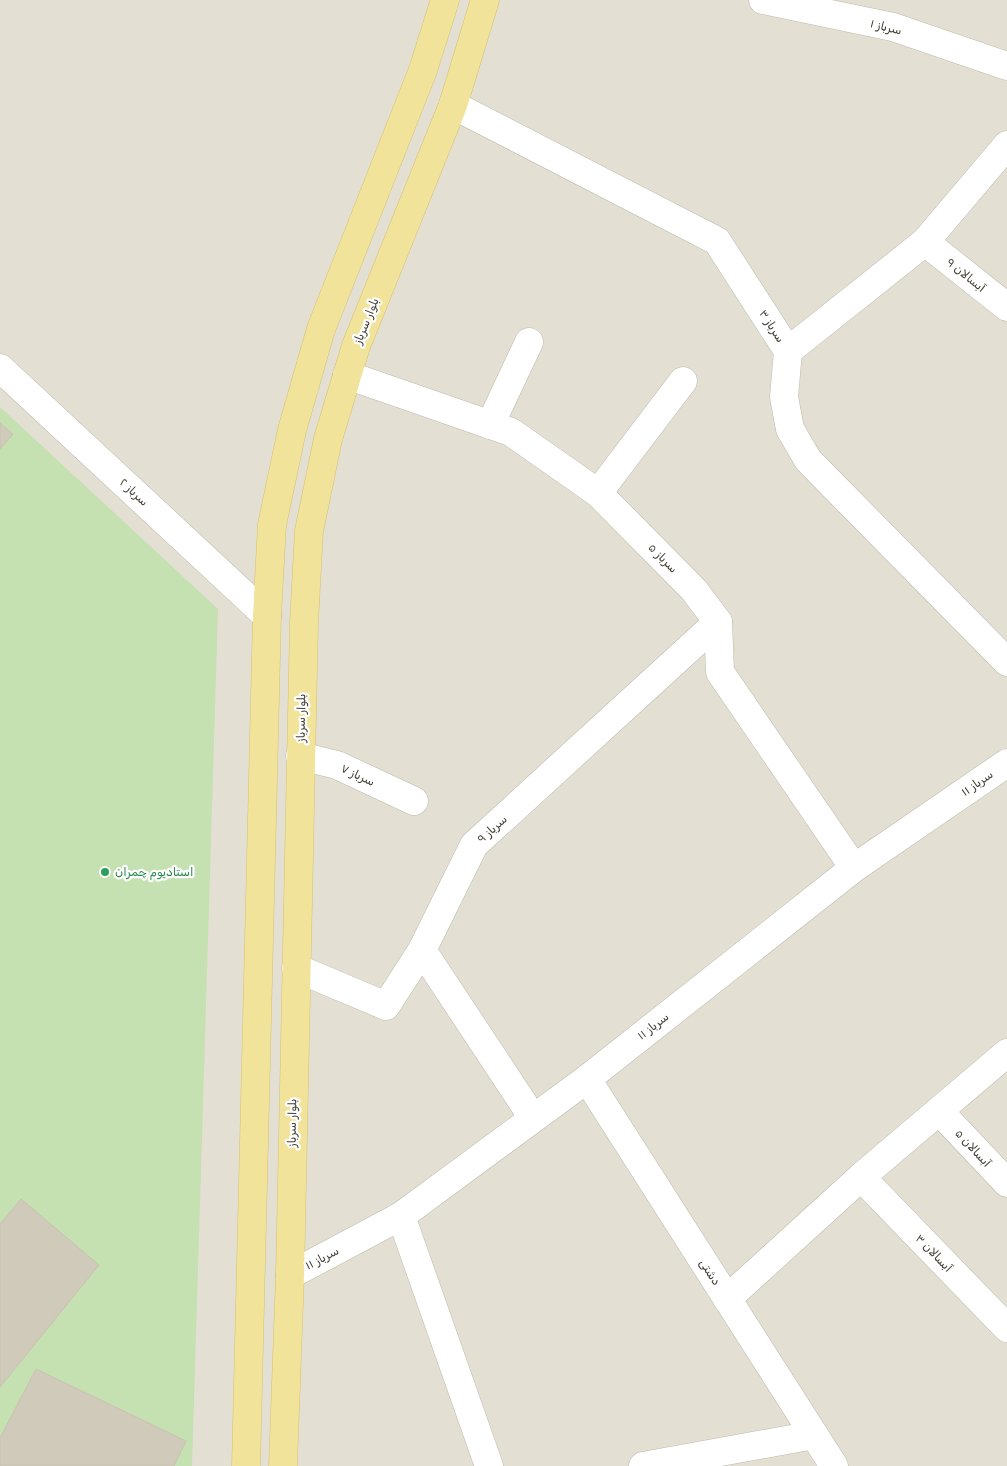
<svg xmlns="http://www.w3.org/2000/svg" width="1007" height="1466" viewBox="0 0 1007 1466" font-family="Rubik,'Noto Sans Arabic',sans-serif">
  <rect width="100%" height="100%" fill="#f0ede4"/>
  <rect fill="#e3e0d3" x="0" y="0" width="1007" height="1466"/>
  <polygon fill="#c5e0b1" points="0,407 218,609 192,1466 0,1466"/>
  <g fill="#d0cabb" stroke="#cac2af">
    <polygon points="0,423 13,434 0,449"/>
    <polygon points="21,1199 99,1265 0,1387 0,1224"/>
    <polygon points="36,1369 186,1441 174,1466 0,1466 0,1438"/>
  </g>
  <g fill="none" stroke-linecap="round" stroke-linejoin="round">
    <defs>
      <g id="minor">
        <polyline points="763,0 893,27 1007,66"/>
        <polyline points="453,105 717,241 788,351 784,397 790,429 808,460 1007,662"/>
        <polyline points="925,242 1007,307"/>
        <polyline points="788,351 925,242 1007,145"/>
        <polyline points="0,368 267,616"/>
        <polyline points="347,375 511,432 598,493 694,590 718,622 720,672 854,868"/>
        <polyline points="490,425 529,342"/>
        <polyline points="598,493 683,381"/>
        <polyline points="300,756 337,765 414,801"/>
        <polyline points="422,950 533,1118"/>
        <polyline points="296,968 386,1006 422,950 474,845 718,622"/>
        <polyline points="587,1079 834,1466"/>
        <polyline points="940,1112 1007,1183"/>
        <polyline points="861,1177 1007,1328"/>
        <polyline points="401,1216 489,1466"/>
        <polyline points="290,1275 401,1216 587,1079 854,868 1007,763"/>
        <polyline points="727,1299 861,1177 1007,1053"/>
        <polyline points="643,1466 814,1435"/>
      </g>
      <g id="major">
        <polyline points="246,1466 267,616 272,525 292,430 321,329 423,70 445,0"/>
        <polyline points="283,1466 290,1275 304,623 309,531 328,439 356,346 453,105 485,0"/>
      </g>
    </defs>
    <use href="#minor" stroke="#bdb9ab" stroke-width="29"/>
    <use href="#major" stroke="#d4c16e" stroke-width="29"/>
    <use href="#minor" stroke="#fff" stroke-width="28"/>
    <use href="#major" stroke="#f2e39b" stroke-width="28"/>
  </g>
  <circle fill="#2e9e5b" stroke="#fff" stroke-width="2" cx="105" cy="872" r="5"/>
  <g text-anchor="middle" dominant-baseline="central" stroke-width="4.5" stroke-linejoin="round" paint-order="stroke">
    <g font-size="12" fill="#413e35" stroke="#fff">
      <text transform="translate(886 27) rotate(14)">سرباز ۱</text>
      <text transform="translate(966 275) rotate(39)">آبسالان ۹</text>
      <text transform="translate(366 321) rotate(-68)">بلوار سرباز</text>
      <text transform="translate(772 326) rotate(57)">سرباز ۳</text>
      <text transform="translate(134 492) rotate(43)">سرباز ۲</text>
      <text transform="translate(663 558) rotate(45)">سرباز ۵</text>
      <text transform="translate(301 718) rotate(-89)">بلوار سرباز</text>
      <text transform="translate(358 775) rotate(25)">سرباز ۷</text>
      <text transform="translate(977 783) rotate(-35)">سرباز ۱۱</text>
      <text transform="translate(492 829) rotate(-42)">سرباز ۹</text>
      <text transform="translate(653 1026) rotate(-38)">سرباز ۱۱</text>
      <text transform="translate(292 1123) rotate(-89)">بلوار سرباز</text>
      <text transform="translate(973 1148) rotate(47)">آبسالان ۵</text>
      <text transform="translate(934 1253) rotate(46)">آبسالان ۳</text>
      <text transform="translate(322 1258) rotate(-28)">سرباز ۱۱</text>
      <text transform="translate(710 1272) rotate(57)">دشتی</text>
    </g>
    <g font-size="12" fill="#27864d" stroke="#fff" text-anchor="start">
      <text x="115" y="872">استادیوم چمران</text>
    </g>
  </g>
</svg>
